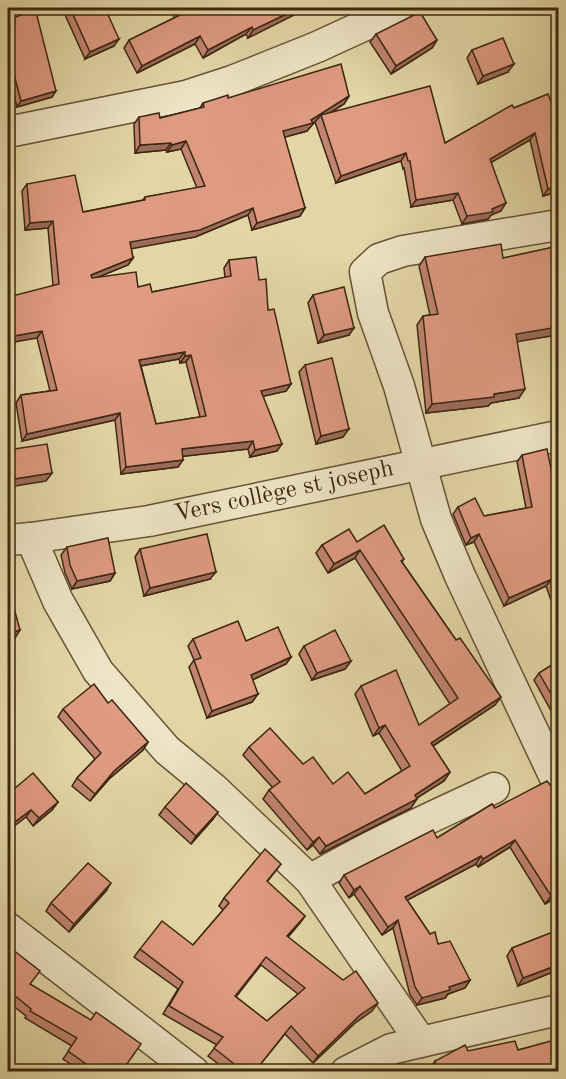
<svg xmlns="http://www.w3.org/2000/svg" width="566" height="1079" viewBox="0 0 566 1079" font-family="'Old Standard TT',serif">
  <rect width="100%" height="100%" fill="#e3d6a6"/>
  <filter id="stains"><feTurbulence type="fractalNoise" baseFrequency=".00333" numOctaves="4"/><feColorMatrix values="0 0 0 0 .2 0 0 0 0 .09 0 0 0 0 .02 0 0 0 .5 -.17"/></filter>
  <radialGradient id="worn" r=".72"><stop offset=".6" stop-color="#630" stop-opacity="0"/><stop offset="1" stop-color="#630" stop-opacity=".3"/></radialGradient>
  <g fill="none" stroke-linecap="round" stroke-linejoin="round">
    <defs>
      <g id="minor">
        <polyline points="8,132 186,96 232,81 317,47 402,8"/>
        <polyline points="558,225 403,251 379,259 365,272 373,313 399,386 436,519 460,576 558,784"/>
        <polyline points="31,538 58,601 98,671 167,750 213,788 310,880 421,1042"/>
        <polyline points="8,540 31,538 149,521 558,436"/>
        <path d="M 310,880 C 369,845 432,817 494,788"/>
        <polyline points="8,928 194,1072"/>
        <polyline points="346,1072 391,1049 558,1010"/>
      </g>
    </defs>
    <use href="#minor" stroke="#665336" stroke-width="33"/>
    <use href="#minor" stroke="#ede4c5" stroke-width="30"/>
  </g>
  <g fill="#c08470" stroke="#3d2710" stroke-width="1.5" fill-rule="evenodd">
    <polygon points="62,8 105,8 114,46 85,59"/>
    <polygon points="172,8 303,8 300,12 248,38 246,34 203,58 195,44 137,73 124,48 129,40 174,18"/>
    <polygon points="8,21 52,97 17,107 8,72"/>
    <polygon points="376,34 437,40 432,48 391,74 370,42"/>
    <polygon points="472,50 508,72 478,84 467,58"/>
    <path d="M 548,94 L 558,192 L 543,196 L 530,140 L 491,162 L 501,211 L 491,215 L 488,219 L 462,224 L 453,200 L 411,207 L 404,168 L 403,169 L 401,161 L 336,183 L 315,122 L 316,121 L 312,124 L 307,131 L 284,137 L 305,208 L 300,216 L 252,230 L 248,215 L 195,237 L 131,248 L 133,258 L 128,265 L 98,277 L 138,287 L 152,292 L 225,278 L 224,268 L 229,260 L 259,280 L 291,384 L 286,391 L 263,396 L 277,451 L 250,457 L 248,449 L 183,456 L 178,467 L 121,474 L 115,420 L 22,441 L 16,403 L 21,395 L 50,391 L 37,338 L 53,285 L 48,228 L 25,230 L 22,191 L 27,184 L 83,212 L 143,200 L 145,197 L 197,188 L 181,149 L 167,152 L 166,150 L 135,153 L 134,124 L 139,117 L 160,118 L 200,108 L 203,103 L 228,98 L 349,96 L 344,104 L 330,113 L 445,143 L 514,108 ZM 179,359 L 180,363 L 186,362 L 200,417 L 156,424 L 141,366 Z"/>
    <polygon points="558,242 556,335 517,341 519,398 491,403 488,406 426,413 417,325 423,316 430,315 419,266 425,257 503,258 550,248 553,244"/>
    <polygon points="313,295 349,335 318,343 308,303"/>
    <polygon points="305,365 343,437 316,444 299,372"/>
    <polygon points="522,455 558,503 558,620 546,586 504,606 474,542 466,545 453,514 458,507 484,516 526,508 517,462"/>
    <polygon points="357,542 404,559 402,562 456,640 501,697 495,705 433,746 450,772 444,781 416,798 411,808 320,854 313,845 307,850 263,799 269,790 273,788 243,755 249,747 303,764 333,784 365,794 402,771 379,733 373,736 355,694 361,686 419,725 450,704 355,558 328,573 316,553 322,545"/>
    <polygon points="67,547 115,573 110,581 72,589 65,573 61,555"/>
    <polygon points="140,549 210,579 144,596 135,557"/>
    <polygon points="193,639 246,641 291,657 286,664 252,680 258,694 252,702 207,718 189,667 194,660 188,646"/>
    <polygon points="304,646 351,661 345,669 312,680 299,654"/>
    <polygon points="558,661 558,723 534,680 539,673"/>
    <polygon points="108,703 148,742 143,750 109,779 90,801 72,786 77,778 95,759 58,717 63,709"/>
    <polygon points="8,793 58,802 52,810 33,826"/>
    <polygon points="492,804 558,896 545,904 510,847 478,867 476,864 407,900 430,934 470,980 465,988 448,994 445,998 417,1005 410,995 393,928 382,935 354,894 349,898 339,883 344,875 437,838"/>
    <polygon points="165,807 218,812 213,819 191,844 159,815"/>
    <path d="M 281,864 L 267,882 L 305,916 L 288,937 L 372,1011 L 355,1023 L 313,1063 L 285,1034 L 255,1071 L 228,1071 L 208,1056 L 217,1045 L 163,1014 L 178,989 L 134,957 L 140,949 L 193,945 L 223,910 L 219,906 L 224,898 ZM 261,965 L 298,994 L 267,1021 L 236,997 Z"/>
    <polygon points="106,891 69,932 46,911 51,903"/>
    <polygon points="558,930 558,970 518,986 507,956 512,948"/>
    <polygon points="8,946 31,985 122,1071 81,1071 63,1059 72,1046 25,1018 26,1016 8,1002"/>
    <polygon points="558,1034 558,1071 429,1071 429,1070 435,1061 468,1051 518,1050 554,1041"/>
  </g>
  <g fill="#9c6c5b" stroke="#3d2710" stroke-width="1.5">
    <polygon points="299,8 303,8 300,12 248,38 253,30"/>
    <polygon points="252,27 246,34 203,58 208,50"/>
    <polygon points="200,36 195,44 137,73 142,66"/>
    <polygon points="119,39 114,46 85,59 90,52"/>
    <polygon points="437,40 432,48 391,74 396,66"/>
    <polygon points="514,64 508,72 478,84 483,76"/>
    <polygon points="56,91 52,97 17,107 21,101"/>
    <polygon points="349,96 344,104 322,118 321,115 307,131 278,139 283,131 311,120"/>
    <polygon points="535,133 530,140 485,166 490,159"/>
    <polygon points="186,141 181,149 167,152 172,145"/>
    <polygon points="171,143 166,150 135,153 140,145"/>
    <polygon points="406,153 401,161 336,183 341,176"/>
    <polygon points="558,186 558,192 543,196 548,189"/>
    <polygon points="458,193 453,200 411,207 416,200"/>
    <polygon points="506,203 501,211 491,215 488,219 462,224 467,216"/>
    <polygon points="253,208 248,215 195,237 125,250 130,242"/>
    <polygon points="305,208 300,216 252,230 257,223"/>
    <polygon points="53,221 48,228 25,230 30,223"/>
    <polygon points="133,258 128,265 86,282 91,275"/>
    <polygon points="558,324 558,331 556,335 510,343 516,334"/>
    <polygon points="354,328 349,335 318,343 324,335"/>
    <polygon points="42,331 37,338 8,343 8,337"/>
    <polygon points="185,352 179,359 134,367 139,360"/>
    <polygon points="191,355 186,362 180,363 185,356"/>
    <polygon points="291,384 286,391 256,398 261,391"/>
    <polygon points="525,389 519,398 491,403 488,406 426,413 432,404"/>
    <polygon points="120,413 115,420 22,441 27,434"/>
    <polygon points="349,429 343,437 316,444 321,436"/>
    <polygon points="253,441 248,449 177,457 182,449"/>
    <polygon points="282,444 277,451 250,457 255,450"/>
    <polygon points="183,460 178,467 121,474 126,467"/>
    <polygon points="52,473 46,481 8,487 8,480"/>
    <polygon points="479,534 474,542 466,545 471,538"/>
    <polygon points="360,550 355,558 328,573 334,564"/>
    <polygon points="216,572 210,579 144,596 150,588"/>
    <polygon points="115,573 110,581 72,589 77,581"/>
    <polygon points="552,579 546,586 504,606 509,598"/>
    <polygon points="20,630 15,638 8,640 8,634"/>
    <polygon points="291,657 286,664 246,683 251,675"/>
    <polygon points="351,661 345,669 312,680 317,673"/>
    <polygon points="258,694 252,702 207,718 212,711"/>
    <polygon points="501,697 495,705 425,751 431,743"/>
    <polygon points="385,725 379,733 373,736 379,728"/>
    <polygon points="148,742 143,750 109,779 90,801 95,794 114,771"/>
    <polygon points="450,772 444,781 409,803 415,795"/>
    <polygon points="417,799 411,808 320,854 326,846"/>
    <polygon points="58,802 52,810 33,826 39,818"/>
    <polygon points="31,810 26,817 8,831 8,827"/>
    <polygon points="218,812 213,819 191,844 196,836"/>
    <polygon points="319,837 313,845 307,850 313,842"/>
    <polygon points="515,840 510,847 478,867 483,859"/>
    <polygon points="481,856 476,864 400,904 405,897"/>
    <polygon points="111,883 106,891 69,932 74,924"/>
    <polygon points="360,886 354,894 349,898 354,890"/>
    <polygon points="558,891 558,896 545,904 551,896"/>
    <polygon points="305,916 300,923 282,944 287,936"/>
    <polygon points="398,920 393,928 382,935 388,927"/>
    <polygon points="558,965 558,970 518,986 523,978"/>
    <polygon points="470,980 465,988 448,994 445,998 417,1005 422,998 449,987"/>
    <polygon points="378,1003 372,1011 355,1023 313,1063 318,1056 360,1015"/>
  </g>
  <g fill="#df9a82" stroke="#3d2710" stroke-width="1.5" fill-rule="evenodd">
    <polygon points="35,8 56,91 21,101 11,63 8,55 8,21"/>
    <polygon points="70,8 105,8 119,39 90,52"/>
    <polygon points="178,8 299,8 253,30 252,27 208,50 200,36 142,66 129,40 180,15"/>
    <polygon points="420,12 437,40 396,66 376,34"/>
    <polygon points="503,38 514,64 483,76 472,50"/>
    <path d="M 341,64 L 349,96 L 311,120 L 313,123 L 283,131 L 305,208 L 257,223 L 253,208 L 200,230 L 130,242 L 133,258 L 91,275 L 92,278 L 136,272 L 138,287 L 150,284 L 152,292 L 231,276 L 229,260 L 256,257 L 259,280 L 266,279 L 268,310 L 274,309 L 291,384 L 261,391 L 282,444 L 255,450 L 253,441 L 182,449 L 183,460 L 126,467 L 120,413 L 27,434 L 21,395 L 57,390 L 42,331 L 8,337 L 8,297 L 59,284 L 53,221 L 30,223 L 27,184 L 75,175 L 83,212 L 145,200 L 145,197 L 205,186 L 186,141 L 172,145 L 171,143 L 140,145 L 139,117 L 159,113 L 160,118 L 204,107 L 203,103 L 228,95 L 228,98 ZM 185,352 L 185,356 L 191,355 L 206,416 L 156,424 L 139,360 Z"/>
    <polygon points="430,86 445,143 512,105 514,108 548,94 558,120 558,186 548,189 535,133 490,159 506,203 492,209 493,212 467,216 458,193 416,200 410,161 408,161 406,153 341,176 321,115"/>
    <polygon points="558,242 558,327 516,334 525,389 494,394 494,397 432,404 423,316 438,314 425,257 501,244 503,258 554,247 553,244"/>
    <polygon points="344,287 354,328 324,335 313,295"/>
    <polygon points="332,358 349,429 321,436 305,365"/>
    <polygon points="47,444 52,473 8,480 8,450"/>
    <polygon points="547,449 558,503 558,597 552,579 509,598 479,534 471,538 458,507 475,498 484,516 532,507 522,455"/>
    <polygon points="384,525 404,559 401,561 456,640 460,638 501,697 431,743 450,772 415,795 417,799 326,846 319,837 313,842 269,790 280,782 249,747 270,728 303,764 313,757 333,784 348,772 365,794 410,766 385,725 379,728 361,686 396,670 419,725 458,698 360,550 334,564 322,545 349,529 357,542"/>
    <polygon points="207,534 216,572 150,588 140,549"/>
    <polygon points="108,538 115,573 77,581 70,565 67,547"/>
    <polygon points="8,586 20,630 8,634"/>
    <polygon points="238,621 246,641 278,627 291,657 251,675 258,694 212,711 194,660 201,658 193,639"/>
    <polygon points="335,630 351,661 317,673 304,646"/>
    <polygon points="558,661 558,706 539,673"/>
    <polygon points="94,684 108,703 112,700 148,742 114,771 95,794 77,778 101,753 63,709"/>
    <polygon points="33,773 58,802 39,818 31,810 8,827 8,793 8,794"/>
    <polygon points="547,781 555,791 558,798 558,891 551,896 515,840 483,859 481,856 405,897 430,934 435,932 438,944 450,941 470,980 449,987 450,990 422,998 415,987 398,920 388,927 360,886 354,890 344,875 433,830 437,838 492,804 495,808"/>
    <polygon points="186,783 218,812 196,836 165,807"/>
    <path d="M 265,849 L 281,864 L 267,881 L 305,916 L 287,936 L 343,980 L 356,971 L 378,1003 L 360,1015 L 318,1056 L 291,1026 L 255,1071 L 243,1071 L 214,1048 L 223,1037 L 169,1006 L 183,982 L 140,949 L 162,921 L 193,945 L 229,903 L 224,898 ZM 266,957 L 305,988 L 267,1021 L 235,996 Z"/>
    <polygon points="88,863 111,883 74,924 51,903"/>
    <polygon points="558,930 558,965 523,978 512,948"/>
    <polygon points="8,946 40,971 30,984 91,1020 96,1012 141,1044 122,1071 96,1071 68,1051 77,1038 30,1011 31,1009 8,990"/>
    <polygon points="558,1039 558,1071 438,1071 435,1061 465,1045 468,1051 515,1041 518,1050"/>
  </g>
  <g text-anchor="middle" dominant-baseline="central" stroke-width="4.5" stroke-linejoin="round" paint-order="stroke">
    <g font-size="24" fill="#3d2710" stroke="#ede4c5">
      <text transform="translate(284 492) rotate(-12)">Vers collège st joseph</text>
    </g>
  </g>
  <rect width="566" height="1079" fill="none" stroke="#e3d6a6" stroke-width="30"/>
  <rect x="9" y="9" width="548" height="1061" fill="none" stroke="#3d2710" stroke-width="3"/>
  <rect x="15" y="15" width="536" height="1049" fill="none" stroke="#3d2710" stroke-width="1.5"/>
  <rect width="100%" height="100%" filter="url(#stains)"/>
  <rect width="100%" height="100%" fill="url(#worn)"/>
</svg>
